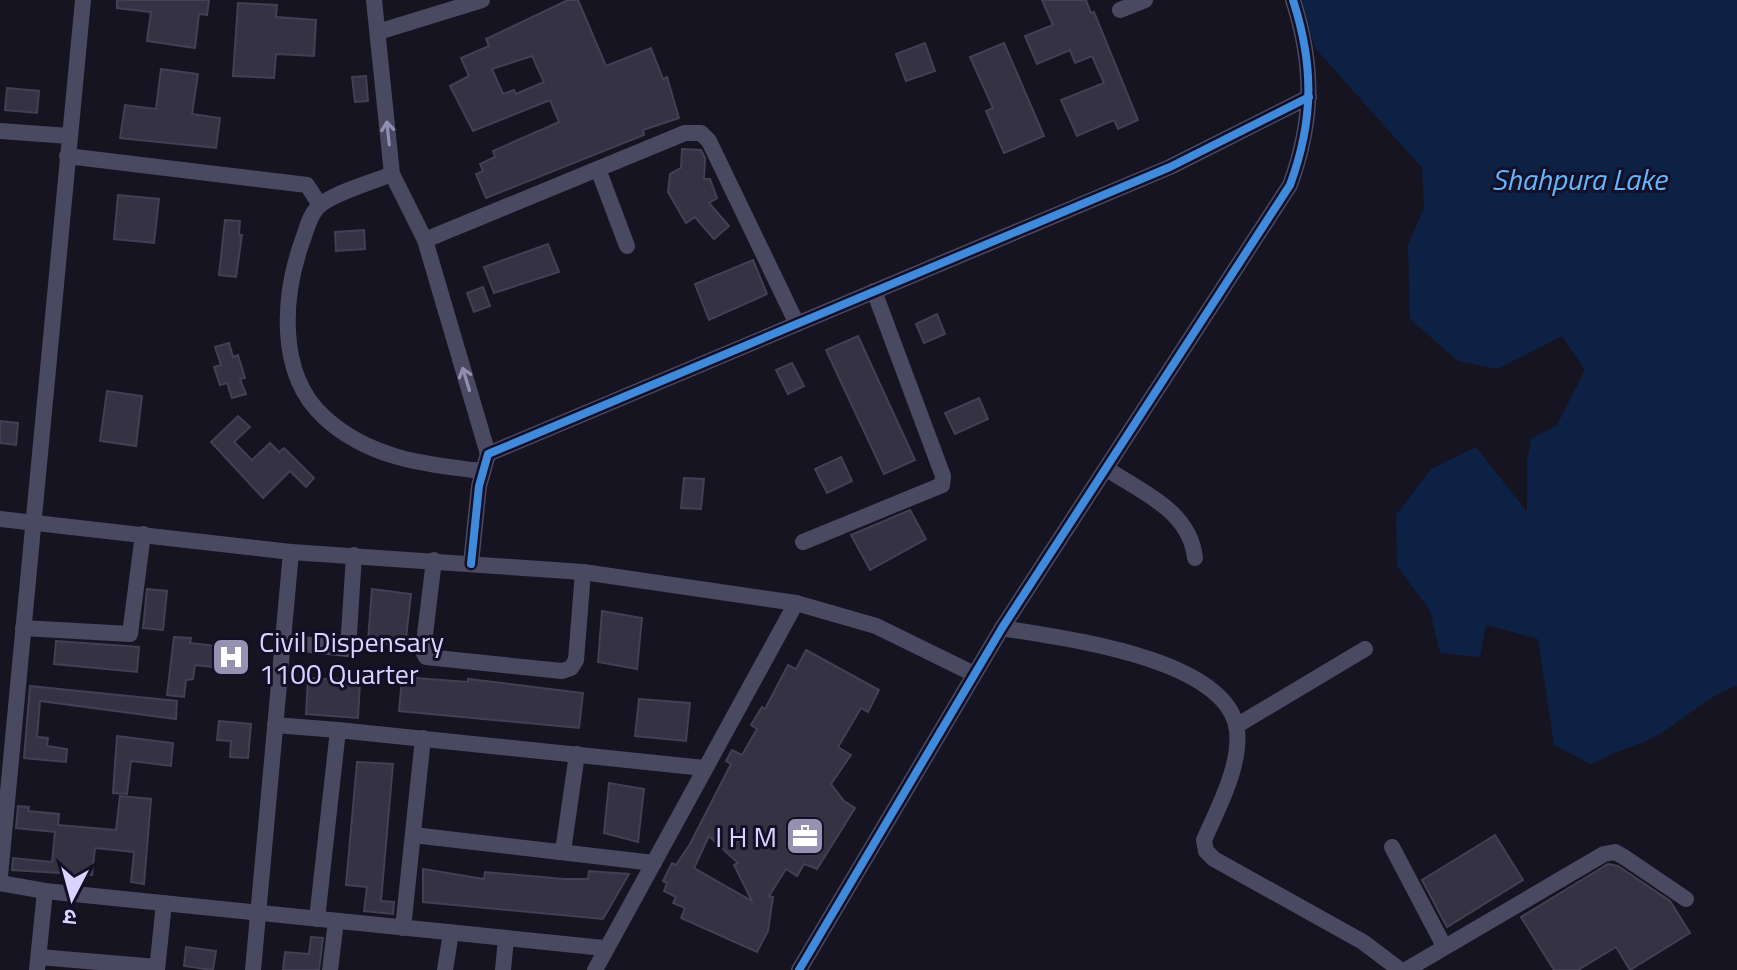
<svg xmlns="http://www.w3.org/2000/svg" width="1737" height="970" viewBox="0 0 1737 970" font-family="'Titillium Web','Noto Sans Devanagari',sans-serif">
  <rect width="100%" height="100%" fill="#161421"/>
  <path fill="#0d2144" d="M 1302,0 L 1737,0 L 1737,686 C 1706,696 1683,721 1656,736 C 1634,748 1614,750 1592,765 L 1554,745 L 1538,639 L 1486,625 L 1480,657 L 1440,653 L 1430,611 L 1397,566 L 1396,515 L 1431,469 L 1476,447 L 1527,512 L 1527,461 L 1531,439 L 1557,425 L 1585,370 L 1562,336 L 1498,369 L 1458,361 L 1410,319 L 1408,245 L 1424,208 L 1422,168 L 1315,48 Z"/>
  <g fill="#343243" stroke="#433f54" stroke-width="2" fill-rule="evenodd">
    <polygon points="117,0 209,0 207,15 199,14 195,48 147,41 151,12 117,8"/>
    <path d="M 568,0 L 578,0 L 606,66 L 651,48 L 663,79 L 667,77 L 679,118 L 643,130 L 644,135 L 486,198 L 476,174 L 483,171 L 480,164 L 495,157 L 493,151 L 559,122 L 550,100 L 473,131 L 450,86 L 469,76 L 461,58 L 489,46 L 486,39 ZM 532,56 L 544,82 L 516,94 L 514,90 L 503,94 L 492,69 Z"/>
    <polygon points="1042,0 1086,0 1091,13 1094,12 1138,120 1118,129 1114,120 1077,136 1061,100 1104,83 1092,56 1075,63 1070,50 1037,64 1025,36 1053,25"/>
    <polygon points="238,3 277,5 276,17 316,20 314,56 276,54 274,78 233,76"/>
    <polygon points="925,43 935,71 906,81 896,54"/>
    <polygon points="1004,43 1044,136 1004,153 986,111 993,108 970,57"/>
    <polygon points="161,69 198,74 192,114 220,118 216,148 120,138 125,105 156,109"/>
    <polygon points="366,76 368,101 355,102 352,77"/>
    <polygon points="7,88 39,91 37,113 5,110"/>
    <polygon points="682,149 701,150 705,158 704,179 710,179 717,198 709,203 729,226 714,239 695,217 686,223 668,192 670,174 681,168"/>
    <polygon points="118,195 159,199 154,243 114,239"/>
    <polygon points="225,220 240,221 239,235 242,235 236,277 219,275"/>
    <polygon points="364,230 365,249 336,251 335,232"/>
    <polygon points="548,244 559,272 494,293 484,267"/>
    <polygon points="753,260 767,294 709,320 695,284"/>
    <polygon points="483,287 490,306 474,312 467,293"/>
    <polygon points="937,314 945,334 924,343 916,324"/>
    <polygon points="858,336 915,460 884,474 826,350"/>
    <polygon points="229,343 233,357 238,355 245,378 240,379 246,394 232,398 227,383 220,385 214,367 221,365 215,347"/>
    <polygon points="792,363 804,386 788,394 776,370"/>
    <polygon points="107,391 142,396 136,446 100,441"/>
    <polygon points="979,398 988,419 955,434 945,413"/>
    <polygon points="238,416 250,427 234,442 252,460 270,443 279,452 284,448 314,478 306,487 290,471 263,498 211,442"/>
    <polygon points="0,421 18,423 16,445 0,443"/>
    <polygon points="841,457 852,481 827,493 815,469"/>
    <polygon points="684,478 704,479 701,509 681,508"/>
    <polygon points="910,510 926,539 870,570 851,535"/>
    <polygon points="147,589 167,591 163,630 143,628"/>
    <polygon points="372,589 411,594 405,647 368,641"/>
    <polygon points="602,611 642,618 637,669 598,662"/>
    <polygon points="174,637 191,638 190,643 248,650 246,671 195,665 193,679 186,680 184,697 167,695"/>
    <polygon points="56,641 139,647 137,672 54,664"/>
    <path d="M 806,650 L 879,690 L 868,712 L 861,708 L 838,747 L 851,755 L 831,784 L 844,801 L 855,808 L 817,869 L 804,864 L 797,876 L 786,869 L 769,896 L 773,897 L 768,931 L 757,952 L 681,918 L 685,908 L 673,903 L 676,897 L 664,891 L 667,883 L 663,881 L 672,863 L 676,865 L 690,844 L 731,764 L 726,761 L 732,750 L 742,755 L 757,729 L 751,725 L 762,707 L 765,709 L 788,665 L 796,669 ZM 709,836 L 738,863 L 734,865 L 752,901 L 694,868 Z"/>
    <polygon points="402,677 468,682 468,679 583,693 579,728 399,711"/>
    <polygon points="308,678 360,681 358,718 306,714"/>
    <polygon points="30,686 177,701 176,719 40,701 37,737 48,738 47,746 67,749 66,762 24,758"/>
    <polygon points="639,699 690,703 686,741 635,736"/>
    <polygon points="219,721 251,724 248,758 230,757 231,741 217,740"/>
    <polygon points="117,736 173,743 171,766 131,761 127,794 113,793"/>
    <polygon points="357,762 393,764 381,901 394,902 393,914 364,911 367,887 346,885"/>
    <polygon points="609,783 644,789 638,842 604,833"/>
    <polygon points="120,796 151,799 144,884 131,882 134,852 95,848 92,875 12,870 13,858 52,862 55,832 16,828 18,806 29,807 28,811 59,814 58,825 116,830"/>
    <polygon points="1495,835 1523,880 1447,927 1422,880"/>
    <polygon points="1608,864 1618,866 1670,901 1690,933 1630,970 1616,947 1578,970 1554,970 1521,917"/>
    <polygon points="423,869 484,879 485,872 564,879 588,879 589,871 629,874 603,919 423,902"/>
    <polygon points="311,937 323,938 319,970 283,970 285,952 309,954"/>
    <polygon points="186,947 216,951 213,970 184,966"/>
  </g>
  <g fill="none" stroke-linecap="round" stroke-linejoin="round">
    <g stroke="#4a4962" stroke-width="16">
      <polyline points="374,0 392,174 425,240 488,454"/>
      <polyline points="1120,10 1145,0"/>
      <polyline points="378,32 482,0"/>
      <polyline points="0,131 69,136"/>
      <polyline points="67,156 307,185 320,205"/>
      <polyline points="598,169 627,246"/>
      <path d="M 392,174 C 373,182 333,193 319,206 C 310,214 307,228 303,239 C 283,294 276,373 324,417 C 368,458 425,465 483,471"/>
      <polyline points="425,240 685,133 701,133 709,141 797,324"/>
      <path d="M 1107,469 C 1143,493 1190,511 1195,558"/>
      <polyline points="0,519 291,552 583,572 796,603 876,626 974,674"/>
      <polyline points="803,542 942,485 943,476 874,291"/>
      <polyline points="434,560 423,651 426,657 562,671 571,668 576,660 583,572"/>
      <polyline points="471,564 479,486 488,454 1170,167 1309,97"/>
      <polyline points="23,628 130,634 143,534"/>
      <path d="M 1002,628 C 1060,638 1227,657 1237,730 C 1241,766 1218,808 1204,840 L 1206,851 L 1214,859 L 1363,942 L 1400,970"/>
      <polyline points="283,642 348,649 354,555"/>
      <polyline points="275,725 338,730"/>
      <polyline points="1236,726 1365,649"/>
      <polyline points="413,835 654,863"/>
      <polyline points="1392,847 1444,946"/>
      <polyline points="563,851 577,754"/>
      <polyline points="0,876 83,0"/>
      <polyline points="0,883 45,891 604,948"/>
      <polyline points="317,919 338,730 704,768"/>
      <polyline points="403,928 423,738"/>
      <polyline points="39,957 157,967"/>
      <polyline points="37,970 45,891"/>
      <polyline points="157,970 164,903"/>
      <polyline points="253,970 291,552"/>
      <polyline points="330,970 336,921"/>
      <polyline points="445,970 451,933"/>
      <polyline points="503,970 506,939"/>
      <polyline points="595,970 796,603"/>
      <path d="M 799,970 L 1002,628 L 1290,185 C 1314,120 1314,65 1293,0"/>
      <polyline points="1406,970 1604,854 1615,852 1624,857 1686,899"/>
    </g>
    <defs>
      <g id="cycleway">
        <polyline points="471,564 479,486 488,454 1170,167 1309,97"/>
        <path d="M 799,970 L 1002,628 L 1290,185 C 1314,120 1314,65 1293,0"/>
      </g>
    </defs>
    <use href="#cycleway" stroke="#130f26" stroke-width="13"/>
    <use href="#cycleway" stroke="#408adc" stroke-width="8"/>
  </g>
  <defs><path id="oneway-shaft" d="M-6 0H5M1.5-3L5.5 0L1.5 3" fill="none" stroke-width="1.6" stroke-linecap="round" stroke-linejoin="round" transform="scale(2)"/></defs>
  <g stroke="#928eb0">
    <use href="#oneway-shaft" transform="translate(388 133) rotate(-96)"/>
    <use href="#oneway-shaft" transform="translate(466 379) rotate(-107)"/>
  </g>
  <defs>
    <symbol id="hospital-square" viewBox="-11 -11 22 22"><rect x="-9" y="-9" width="18" height="18" rx="4" fill="#9591b1" stroke="#130f26"/><path d="M-5-5h3v3.5h4V-5h3V5h-3V1.5h-4V5h-3Z" fill="#fff"/></symbol>
    <symbol id="office-square" viewBox="-11 -11 22 22"><rect x="-9" y="-9" width="18" height="18" rx="4" fill="#9591b1" stroke="#130f26"/><path d="M-6-3h4V-5.5h4V-3h4V5H-6ZM-1-4.5V-3h2v-1.5ZM-6 0V1H6V0Z" fill="#fff"/></symbol>
  </defs>
  <g fill-rule="evenodd">
    <use href="#hospital-square" x="209" y="635" width="44" height="44"/>
    <use href="#office-square" x="783" y="814" width="44" height="44"/>
  </g>
  <g text-anchor="middle" dominant-baseline="central" stroke-width="6" stroke-linejoin="round" paint-order="stroke">
    <g font-size="28" fill="#d9d4ff" stroke="#130f26" text-anchor="start">
      <text x="259" y="641">Civil Dispensary<tspan x="259" dy="32">1100 Quarter</tspan></text>
      <text x="777" y="836" text-anchor="end">I H M</text>
    </g>
    <g font-size="30" font-style="italic" fill="#62b6ff" stroke="#130f26">
      <text x="1579" y="179">Shahpura Lake</text>
    </g>
  </g>
  <g transform="translate(72 898) rotate(186)" stroke="#130f26" stroke-width="6" paint-order="stroke">
  <path d="M0-6L14 30L0 20L-14 30Z" fill="#d9d4ff"/>
  <text y="-12" font-size="22" font-weight="bold" text-anchor="middle" fill="#d9d4ff">उ</text>
  </g>
</svg>
